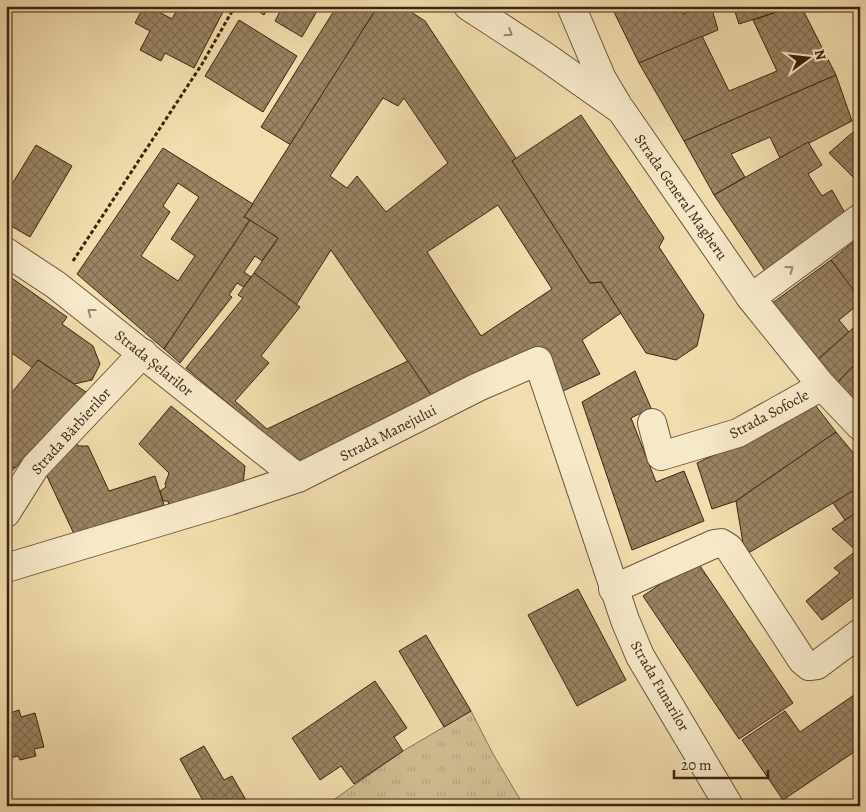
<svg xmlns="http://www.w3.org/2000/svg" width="866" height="812" viewBox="0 0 866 812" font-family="Alegreya,serif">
  <defs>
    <pattern id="grass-tufts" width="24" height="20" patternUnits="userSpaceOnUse" patternTransform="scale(1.25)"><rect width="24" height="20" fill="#d2be93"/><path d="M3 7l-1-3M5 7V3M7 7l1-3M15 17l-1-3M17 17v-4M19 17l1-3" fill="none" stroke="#b5a37e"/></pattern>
    <pattern id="building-cross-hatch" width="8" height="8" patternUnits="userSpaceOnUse" patternTransform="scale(1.25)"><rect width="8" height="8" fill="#9a8463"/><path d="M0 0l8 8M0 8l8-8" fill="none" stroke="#7f6c50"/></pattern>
  </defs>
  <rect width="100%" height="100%" fill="#f1ddad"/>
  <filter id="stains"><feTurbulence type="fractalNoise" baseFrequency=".004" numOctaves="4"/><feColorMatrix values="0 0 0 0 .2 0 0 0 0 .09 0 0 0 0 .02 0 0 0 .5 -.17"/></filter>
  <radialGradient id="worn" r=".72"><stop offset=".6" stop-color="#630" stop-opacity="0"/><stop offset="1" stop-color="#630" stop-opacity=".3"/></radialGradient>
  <polygon fill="url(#grass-tufts)" stroke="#877153" points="471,711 493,754 524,806 325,806 403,751"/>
  <g fill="url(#building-cross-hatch)" stroke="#3c2413" fill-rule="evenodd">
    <polygon points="144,6 148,6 172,19 179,6 226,6 194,68 165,53 161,61 140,50 150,31 135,23"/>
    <polygon points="250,6 269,6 264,15"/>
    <polygon points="283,6 320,6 302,37 275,21"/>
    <polygon points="337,6 378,6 291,145 261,127"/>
    <path d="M 378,6 L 402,6 L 425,21 L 516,158 L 512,161 L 590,283 L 601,282 L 621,313 L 582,340 L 600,374 L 563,391 L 542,347 L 433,398 L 331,250 L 296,305 L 254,273 L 278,238 L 244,217 ZM 383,98 L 398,106 L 404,98 L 448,163 L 386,212 L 357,176 L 347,188 L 330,176 ZM 498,205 L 552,289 L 481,336 L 427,252 Z"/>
    <polygon points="611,6 680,6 683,14 704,6 711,6 718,30 639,63"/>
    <polygon points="733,6 795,6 739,24"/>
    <polygon points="795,6 801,6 836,75 684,141 639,63 702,36 729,91 777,71 753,20"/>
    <polygon points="239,20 297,56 263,112 205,76"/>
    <polygon points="836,75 852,121 780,158 770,137 731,154 745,177 714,195 684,141"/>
    <polygon points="581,115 664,238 659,247 704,315 697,346 676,360 646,353 601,282 590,283 512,161"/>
    <polygon points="860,126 860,184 829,153"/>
    <polygon points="808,142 822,165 808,174 822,196 832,190 849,220 769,277 714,195"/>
    <polygon points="36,145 72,166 30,237 6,223 6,194"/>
    <path d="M 163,148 L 253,204 L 244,217 L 250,220 L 164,349 L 77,274 ZM 178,183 L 199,197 L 171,239 L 195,256 L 178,281 L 141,256 L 170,212 L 163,206 Z"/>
    <polygon points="250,220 278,238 262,261 255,256 244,272 251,277 244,287 237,283 229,295 232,297 180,363 164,349"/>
    <polygon points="860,237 860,294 857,296 831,260"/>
    <polygon points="831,260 860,299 860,303 839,320 849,332 817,360 771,304"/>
    <polygon points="254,273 300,307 261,356 269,363 235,401 267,429 408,361 433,398 300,464 186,368 243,298 238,295"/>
    <polygon points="6,274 67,317 62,324 93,346 100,364 92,380 74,384 38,360 33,368 6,349"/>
    <polygon points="860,322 860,359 837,383 817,360"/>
    <polygon points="860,359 860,406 837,383"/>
    <polygon points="38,360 86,392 15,468 6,461 6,400"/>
    <polygon points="635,371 651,408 631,418 656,482 684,471 704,521 632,550 582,402"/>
    <polygon points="812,401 836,432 736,501 712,509 697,463 748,439"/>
    <polygon points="171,406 245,466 243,485 169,506 168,501 163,501 160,491 166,487 165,484 169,473 139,444"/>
    <polygon points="836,432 860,461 860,487 745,555 736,501"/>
    <polygon points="75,440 78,446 88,446 109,491 155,476 164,505 74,534 45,472"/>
    <polygon points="6,461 15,468 6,477"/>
    <polygon points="859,487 860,510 845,520 833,503"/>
    <polygon points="860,510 860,554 832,529"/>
    <polygon points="856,551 860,554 860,592 822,620 806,601 840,573 834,568"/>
    <polygon points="696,560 793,703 739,739 643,596"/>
    <polygon points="578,589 626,680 577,706 528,615"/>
    <polygon points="426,635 471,711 444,727 399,651"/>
    <polygon points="375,681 407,728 394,737 403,751 354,784 341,766 320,780 292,738"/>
    <polygon points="860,691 860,748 783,800 742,740 785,711 800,732"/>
    <polygon points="19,710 21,717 35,713 44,747 34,749 36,756 20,760 18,756 6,759 6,720 9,720 7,714"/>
    <polygon points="204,746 224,780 232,776 249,805 206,806 180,759"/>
  </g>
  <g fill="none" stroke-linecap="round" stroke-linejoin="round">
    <defs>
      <g id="minor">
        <polyline points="468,6 543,55 621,110 751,298 822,386 860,426"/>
        <polyline points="571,6 602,79 617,104"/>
        <polyline points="6,252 56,285 298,478"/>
        <polyline points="751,298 860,218"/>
        <polyline points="652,423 661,456 738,433 822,386"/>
        <polyline points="6,513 35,467 143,353"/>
        <polyline points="6,568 229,501 298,478 478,387 538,361 625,620 640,656 729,806"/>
        <polyline points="613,589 714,544 721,543 729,548 802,660 809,666 817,665 860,633"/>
      </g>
    </defs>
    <use href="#minor" stroke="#69523a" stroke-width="30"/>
    <polyline stroke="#3c2413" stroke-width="3" stroke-dasharray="4 2.5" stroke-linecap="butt" points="73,261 202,64 235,6"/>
    <use href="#minor" stroke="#f6e9ca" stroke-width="28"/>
  </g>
  <defs><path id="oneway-chevron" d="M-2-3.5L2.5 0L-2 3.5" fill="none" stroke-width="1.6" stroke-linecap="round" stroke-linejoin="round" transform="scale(1.25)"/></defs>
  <g stroke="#99866e">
    <use href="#oneway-chevron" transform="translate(509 33) rotate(33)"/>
    <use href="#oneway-chevron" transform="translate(790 269) rotate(-36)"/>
    <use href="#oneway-chevron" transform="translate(91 312) rotate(-142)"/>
  </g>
  <g text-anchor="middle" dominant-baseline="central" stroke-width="5" stroke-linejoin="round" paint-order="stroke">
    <g font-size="15" fill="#3c2413" stroke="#f6e9ca">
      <text transform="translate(681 197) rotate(55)">Strada General Magheru</text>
      <text transform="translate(154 363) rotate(39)">Strada Șelarilor</text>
      <text transform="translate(769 414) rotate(-28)">Strada Sofocle</text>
      <text transform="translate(71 431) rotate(-48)">Strada Bărbierilor</text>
      <text transform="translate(388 433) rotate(-27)">Strada Manejului</text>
      <text transform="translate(660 686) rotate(60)">Strada Funarilor</text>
    </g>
  </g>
  <rect width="866" height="812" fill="none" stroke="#f1ddad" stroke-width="25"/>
  <rect x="8" y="8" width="851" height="797" fill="none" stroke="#3c2413" stroke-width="2.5"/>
  <rect x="12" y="12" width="841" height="787" fill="none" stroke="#3c2413"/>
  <g transform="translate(808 58) rotate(75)" stroke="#f6e9ca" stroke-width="4" paint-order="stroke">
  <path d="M0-4L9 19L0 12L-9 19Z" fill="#3c2413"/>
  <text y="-8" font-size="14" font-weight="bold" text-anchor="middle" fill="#3c2413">N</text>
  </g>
  <path d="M674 770v8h94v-8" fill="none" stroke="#3c2413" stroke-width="2.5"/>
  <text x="681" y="770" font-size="15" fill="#3c2413" stroke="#f6e9ca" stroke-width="4" paint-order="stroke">20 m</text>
  <rect width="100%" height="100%" filter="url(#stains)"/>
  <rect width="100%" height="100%" fill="url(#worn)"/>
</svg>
